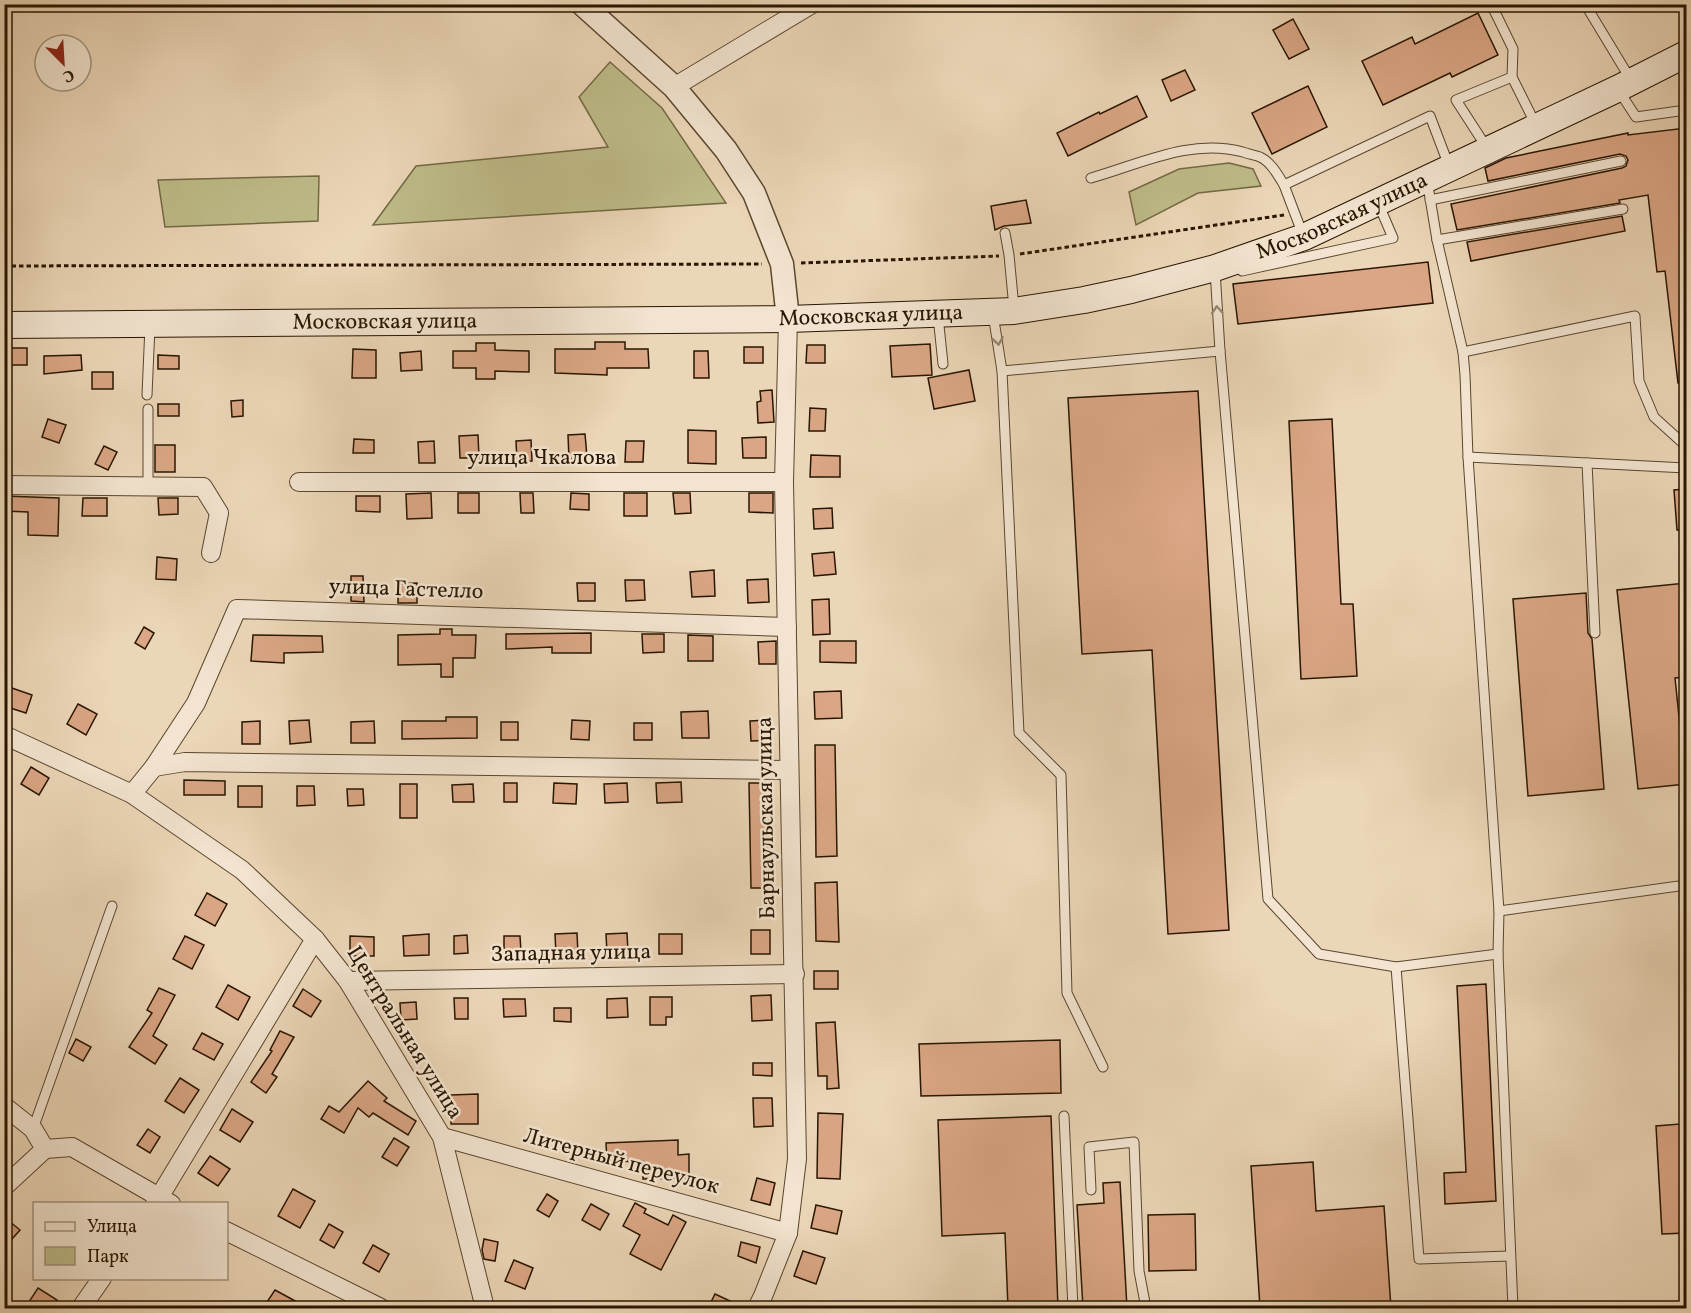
<svg xmlns="http://www.w3.org/2000/svg" width="1691" height="1313" viewBox="0 0 1691 1313" font-family="Vollkorn,serif">
  <rect width="100%" height="100%" fill="#ebd6b7"/>
  <filter id="stains"><feTurbulence type="fractalNoise" baseFrequency=".00333" numOctaves="4"/><feColorMatrix values="0 0 0 0 .2 0 0 0 0 .09 0 0 0 0 .02 0 0 0 .5 -.17"/></filter>
  <radialGradient id="worn" r=".72"><stop offset=".6" stop-color="#630" stop-opacity="0"/><stop offset="1" stop-color="#630" stop-opacity=".3"/></radialGradient>
  <g fill="#bebc89" stroke="#746944" stroke-width="1.5">
    <polygon points="610,62 662,108 726,203 373,225 416,166 608,147 579,97"/>
    <polygon points="1229,163 1253,169 1261,186 1198,193 1136,225 1129,192 1179,169"/>
    <polygon points="319,176 318,221 165,227 158,180"/>
  </g>
  <g fill="#daa685" stroke="#291600" stroke-width="1.5">
    <polygon points="1478,13 1498,55 1452,77 1450,73 1383,105 1362,61 1412,37 1415,44"/>
    <polygon points="1293,19 1309,49 1289,59 1273,30"/>
    <polygon points="1185,70 1195,90 1171,101 1162,80"/>
    <polygon points="1308,86 1327,127 1272,154 1252,113"/>
    <polygon points="1137,96 1147,117 1068,156 1057,133 1099,112 1100,114"/>
    <polygon points="1686,128 1686,382 1678,383 1665,271 1657,272 1648,195 1619,200 1620,203 1457,230 1451,204 1622,168 1626,166 1628,160 1626,156 1620,154 1488,181 1485,168 1506,158 1628,133 1628,135"/>
    <polygon points="1026,200 1031,223 1004,226 995,230 991,206"/>
    <polygon points="1622,216 1625,231 1471,261 1467,242"/>
    <polygon points="1428,262 1433,303 1238,324 1233,284"/>
    <polygon points="595,342 625,342 625,349 648,349 649,368 607,368 607,375 555,373 555,349 595,349"/>
    <polygon points="476,343 495,343 495,350 529,351 529,372 495,371 495,379 476,379 476,368 453,368 453,351 476,351"/>
    <polygon points="930,344 932,375 892,377 890,346"/>
    <polygon points="807,345 825,345 825,363 806,363"/>
    <rect x="744" y="347" width="19" height="16"/>
    <rect x="6" y="348" width="21" height="17"/>
    <polygon points="353,349 376,350 376,378 352,378"/>
    <polygon points="421,351 422,370 401,371 400,353"/>
    <polygon points="694,351 708,351 709,378 694,378"/>
    <polygon points="81,355 82,370 44,374 44,356"/>
    <polygon points="158,355 179,356 179,369 158,369"/>
    <polygon points="969,370 975,401 934,409 928,378"/>
    <rect x="92" y="372" width="21" height="17"/>
    <polygon points="772,390 774,422 758,423 757,402 761,401 760,391"/>
    <polygon points="1198,391 1229,930 1168,934 1152,650 1082,654 1068,398"/>
    <polygon points="243,400 243,416 232,417 231,401"/>
    <rect x="158" y="404" width="21" height="12"/>
    <polygon points="810,408 826,409 825,431 809,431"/>
    <polygon points="48,419 66,425 59,443 42,437"/>
    <polygon points="1332,419 1341,604 1353,604 1357,676 1301,679 1289,421"/>
    <polygon points="688,430 716,431 716,464 688,463"/>
    <polygon points="585,434 587,457 569,459 568,435"/>
    <polygon points="478,435 479,458 460,458 459,436"/>
    <polygon points="766,437 766,458 743,458 742,438"/>
    <polygon points="354,439 374,440 374,453 353,453"/>
    <polygon points="531,440 532,461 517,462 516,441"/>
    <polygon points="434,441 435,463 419,463 418,442"/>
    <polygon points="626,441 644,441 643,462 625,462"/>
    <rect x="155" y="445" width="20" height="27"/>
    <polygon points="104,446 117,452 108,470 95,464"/>
    <polygon points="811,455 840,456 840,477 810,477"/>
    <polygon points="1686,489 1686,530 1677,530 1674,490"/>
    <polygon points="431,493 432,518 407,519 406,494"/>
    <rect x="458" y="493" width="21" height="20"/>
    <polygon points="520,493 533,493 534,513 521,513"/>
    <polygon points="571,493 589,494 589,510 570,509"/>
    <rect x="624" y="493" width="23" height="23"/>
    <polygon points="673,493 690,493 691,513 675,514"/>
    <polygon points="749,493 773,493 773,513 749,512"/>
    <polygon points="4,496 59,498 58,536 28,535 28,512 4,511"/>
    <polygon points="356,496 380,496 380,512 356,511"/>
    <polygon points="83,498 107,498 107,516 82,516"/>
    <polygon points="158,498 178,498 178,514 159,515"/>
    <polygon points="832,508 833,528 814,529 813,509"/>
    <polygon points="834,552 836,574 814,576 812,554"/>
    <polygon points="157,557 177,559 176,580 156,579"/>
    <polygon points="714,570 715,596 692,597 690,572"/>
    <polygon points="351,576 363,576 364,602 351,601"/>
    <polygon points="768,579 769,602 748,603 747,580"/>
    <polygon points="625,580 644,580 645,600 626,601"/>
    <polygon points="417,583 417,603 398,603 398,584"/>
    <polygon points="577,583 595,583 595,601 578,601"/>
    <polygon points="1686,583 1686,677 1675,678 1686,784 1638,789 1617,590"/>
    <polygon points="1586,593 1588,633 1592,639 1604,789 1528,796 1513,599"/>
    <polygon points="829,599 830,634 813,635 812,600"/>
    <polygon points="144,627 154,633 145,649 135,643"/>
    <polygon points="440,629 452,629 452,635 476,635 475,658 453,658 453,677 441,677 441,664 398,665 398,635 440,634"/>
    <polygon points="591,633 591,653 552,653 552,647 506,649 506,634"/>
    <polygon points="642,634 664,634 664,652 643,653"/>
    <polygon points="253,635 322,636 323,652 284,653 284,663 251,661"/>
    <polygon points="688,635 713,636 713,661 688,661"/>
    <polygon points="776,641 776,664 759,664 758,642"/>
    <polygon points="820,641 856,641 856,663 820,662"/>
    <polygon points="9,687 32,695 26,713 4,706"/>
    <polygon points="841,691 842,718 815,719 814,692"/>
    <polygon points="78,704 97,714 86,735 67,724"/>
    <polygon points="708,711 709,738 682,738 681,712"/>
    <polygon points="446,717 477,717 477,738 402,739 402,721 446,721"/>
    <polygon points="309,720 311,742 290,744 289,721"/>
    <polygon points="572,720 590,721 589,740 571,739"/>
    <polygon points="771,720 772,740 751,741 750,721"/>
    <polygon points="260,721 260,744 242,744 242,722"/>
    <polygon points="374,721 375,743 351,743 351,722"/>
    <rect x="501" y="722" width="17" height="18"/>
    <rect x="634" y="723" width="18" height="17"/>
    <polygon points="815,745 835,745 837,856 816,857"/>
    <polygon points="31,767 49,778 39,795 21,784"/>
    <polygon points="184,780 225,781 225,795 184,795"/>
    <polygon points="681,782 682,802 657,803 656,783"/>
    <rect x="504" y="783" width="13" height="19"/>
    <polygon points="554,783 577,784 576,804 553,803"/>
    <polygon points="627,783 628,802 605,803 604,784"/>
    <polygon points="749,783 770,783 771,888 751,888"/>
    <rect x="400" y="784" width="17" height="34"/>
    <polygon points="473,784 474,802 453,802 452,785"/>
    <rect x="238" y="786" width="24" height="21"/>
    <polygon points="297,786 314,786 315,805 297,806"/>
    <polygon points="347,789 363,789 364,805 348,806"/>
    <polygon points="837,882 839,942 816,941 815,883"/>
    <polygon points="207,893 227,904 215,926 195,915"/>
    <rect x="751" y="930" width="19" height="24"/>
    <polygon points="577,933 578,954 556,955 555,934"/>
    <polygon points="627,933 628,952 607,953 606,934"/>
    <polygon points="429,934 429,955 404,956 403,936"/>
    <rect x="659" y="934" width="23" height="20"/>
    <polygon points="467,935 468,953 454,954 454,936"/>
    <polygon points="185,936 204,945 192,969 173,959"/>
    <polygon points="350,936 374,937 374,956 350,956"/>
    <polygon points="504,936 520,936 521,952 504,952"/>
    <rect x="814" y="971" width="24" height="18"/>
    <polygon points="1486,984 1496,1201 1445,1204 1444,1173 1466,1172 1457,986"/>
    <polygon points="228,985 250,997 238,1020 216,1007"/>
    <polygon points="159,988 175,995 153,1036 167,1045 155,1064 129,1047 152,1013 147,1010"/>
    <polygon points="303,989 321,1001 311,1017 293,1006"/>
    <polygon points="771,995 772,1020 752,1021 751,996"/>
    <polygon points="650,997 672,997 672,1017 666,1017 666,1025 650,1025"/>
    <polygon points="454,998 468,998 468,1019 455,1019"/>
    <polygon points="627,998 628,1017 607,1018 607,999"/>
    <polygon points="503,999 525,999 526,1016 504,1017"/>
    <polygon points="416,1002 417,1019 401,1020 400,1003"/>
    <polygon points="554,1008 571,1008 571,1022 554,1021"/>
    <polygon points="835,1022 839,1088 827,1089 827,1076 818,1076 816,1023"/>
    <polygon points="280,1031 294,1037 272,1074 277,1077 266,1093 251,1082 272,1051 270,1050"/>
    <polygon points="202,1033 223,1044 214,1060 193,1049"/>
    <polygon points="76,1039 91,1047 83,1061 69,1053"/>
    <polygon points="1060,1040 1061,1093 921,1096 919,1044"/>
    <polygon points="753,1063 772,1063 772,1076 753,1075"/>
    <polygon points="180,1078 199,1090 184,1113 165,1101"/>
    <polygon points="368,1081 387,1098 384,1101 416,1121 408,1135 373,1113 369,1117 358,1108 344,1133 321,1119 329,1106 339,1112"/>
    <polygon points="478,1094 478,1124 451,1124 451,1095"/>
    <polygon points="753,1098 772,1098 773,1126 754,1127"/>
    <polygon points="232,1109 253,1122 240,1142 220,1130"/>
    <polygon points="818,1113 843,1114 840,1179 817,1178"/>
    <polygon points="1051,1116 1058,1308 1008,1308 1005,1233 942,1236 938,1120"/>
    <polygon points="1680,1124 1686,1202 1686,1233 1662,1234 1656,1126"/>
    <polygon points="148,1129 160,1137 150,1153 137,1145"/>
    <polygon points="394,1138 409,1147 397,1166 382,1157"/>
    <polygon points="678,1140 678,1155 689,1154 689,1178 643,1179 643,1161 607,1162 606,1143"/>
    <polygon points="210,1156 230,1169 218,1186 198,1173"/>
    <polygon points="1313,1162 1316,1211 1384,1206 1391,1308 1260,1308 1251,1166"/>
    <polygon points="757,1178 775,1183 770,1205 751,1200"/>
    <polygon points="1120,1182 1127,1308 1083,1308 1077,1205 1104,1203 1103,1183"/>
    <polygon points="293,1189 315,1201 300,1228 278,1216"/>
    <polygon points="547,1194 558,1201 549,1217 537,1210"/>
    <polygon points="635,1203 646,1209 644,1213 668,1225 673,1215 686,1222 661,1270 630,1254 640,1235 623,1226"/>
    <polygon points="591,1204 609,1214 600,1230 582,1220"/>
    <polygon points="816,1205 842,1211 837,1234 811,1228"/>
    <polygon points="1195,1214 1196,1270 1149,1271 1148,1215"/>
    <polygon points="4,1217 20,1230 4,1248"/>
    <polygon points="329,1224 343,1232 334,1248 320,1240"/>
    <polygon points="484,1239 498,1242 495,1261 484,1259 482,1250"/>
    <polygon points="741,1242 760,1247 756,1263 738,1256"/>
    <polygon points="373,1245 389,1254 379,1272 363,1263"/>
    <polygon points="803,1251 825,1258 816,1284 794,1276"/>
    <polygon points="514,1260 533,1268 525,1289 505,1281"/>
    <polygon points="38,1288 57,1300 52,1308 25,1308"/>
    <polygon points="275,1290 308,1308 263,1308"/>
    <polygon points="715,1294 745,1308 708,1308"/>
  </g>
  <g fill="none" stroke-linecap="round" stroke-linejoin="round">
    <defs>
      <g id="service">
        <polyline points="1585,4 1631,80"/>
        <polyline points="1494,10 1513,49 1512,77 1536,125"/>
        <polyline points="1619,91 1636,117 1686,110"/>
        <polyline points="1487,148 1456,100 1512,77"/>
        <path d="M 1091,178 C 1141,164 1190,138 1243,152 C 1248,154 1255,155 1260,157 C 1271,162 1278,175 1284,185"/>
        <polyline points="1430,200 1621,161"/>
        <polyline points="1005,233 1009,255 1014,308"/>
        <polyline points="1303,235 1284,185 1430,116 1449,166"/>
        <polyline points="1437,240 1623,209"/>
        <polyline points="1215,270 1220,351 1268,899 1319,954 1396,967 1498,954 1499,911 1468,457 1465,375 1463,352 1437,240 1427,180"/>
        <polyline points="1242,271 1393,238 1378,203"/>
        <polyline points="993,314 1002,371 1019,733 1061,775 1067,993 1103,1067"/>
        <polyline points="938,316 943,364"/>
        <polyline points="1463,352 1635,316 1639,381 1654,417 1686,446"/>
        <polyline points="1002,371 1220,351"/>
        <polyline points="147,395 150,326"/>
        <polyline points="1468,457 1686,468"/>
        <polyline points="1587,463 1595,633"/>
        <polyline points="148,486 148,409"/>
        <polyline points="1499,911 1686,885"/>
        <polyline points="1498,954 1513,1308"/>
        <polyline points="1396,967 1419,1259 1510,1256"/>
        <polyline points="1064,1116 1073,1308"/>
        <polyline points="33,1129 112,906"/>
        <polyline points="1091,1190 1089,1147 1134,1142 1139,1271 1146,1308"/>
      </g>
      <g id="minor">
        <polyline points="674,87 812,4"/>
        <polyline points="299,482 784,482"/>
        <polyline points="4,485 203,487 219,513 211,553"/>
        <polyline points="4,735 132,794 242,870 315,939 348,981 442,1137 485,1308"/>
        <polyline points="154,767 185,762 789,770"/>
        <polyline points="132,794 154,767 196,703 237,609 787,627"/>
        <polyline points="348,981 795,974"/>
        <polyline points="4,1106 33,1129 45,1149"/>
        <polyline points="442,1137 788,1233"/>
        <polyline points="45,1149 72,1147 171,1204"/>
        <polyline points="4,1187 45,1149"/>
        <polyline points="155,1204 315,939"/>
        <polyline points="226,1231 381,1308"/>
        <polyline points="81,1308 102,1278"/>
        <polyline points="757,1308 763,1296 788,1233 797,1159 784,482 788,319"/>
      </g>
      <polyline id="tertiary" points="582,4 674,87 726,150 754,193 782,264 788,319"/>
      <g id="secondary">
        <path id="s1" d="M 4,325 L 788,319 L 1014,311 L 1084,300 L 1131,290 L 1215,268 L 1304,237 L 1617,89 L 1686,54"/>
      </g>
    </defs>
    <use href="#service" stroke="#5a462e" stroke-width="11"/>
    <use href="#minor" stroke="#5a462e" stroke-width="20"/>
    <use href="#tertiary" stroke="#5a462e" stroke-width="25"/>
    <use href="#secondary" stroke="#291600" stroke-width="28"/>
    <g stroke="#291600" stroke-width="3" stroke-dasharray="4.5 3" stroke-linecap="butt">
      <polyline points="1020,254 1284,215"/>
      <polyline points="801,263 999,256"/>
      <polyline points="4,266 762,264"/>
    </g>
    <use href="#service" stroke="#f2e4d0" stroke-width="9"/>
    <use href="#minor" stroke="#f2e4d0" stroke-width="18"/>
    <use href="#tertiary" stroke="#f2e4d0" stroke-width="22"/>
    <use href="#secondary" stroke="#f2e4d0" stroke-width="26"/>
  </g>
  <defs><path id="oneway-chevron" d="M-2-3.5L2.5 0L-2 3.5" fill="none" stroke-width="1.6" stroke-linecap="round" stroke-linejoin="round" transform="scale(1.5)"/></defs>
  <g stroke="#988772">
    <use href="#oneway-chevron" transform="translate(1217 310) rotate(-94)"/>
    <use href="#oneway-chevron" transform="translate(998 341) rotate(81)"/>
  </g>
  <g text-anchor="middle" dominant-baseline="central" stroke-width="5" stroke-linejoin="round" paint-order="stroke">
    <g font-size="22" fill="#291600" stroke="#f2e4d0">
      <text stroke="none"><textPath href="#s1" startOffset="1353">Московская улица</textPath></text>
      <text stroke="none"><textPath href="#s1" startOffset="867">Московская улица</textPath></text>
      <text stroke="none"><textPath href="#s1" startOffset="381">Московская улица</textPath></text>
      <text x="542" y="458">улица Чкалова</text>
      <text transform="translate(406 590) rotate(2)">улица Гастелло</text>
      <text transform="translate(767 818) rotate(-91)">Барнаульская улица</text>
      <text transform="translate(571 954) rotate(-1)">Западная улица</text>
      <text transform="translate(404 1033) rotate(58)">Центральная улица</text>
      <text transform="translate(621 1162) rotate(15)">Литерный переулок</text>
    </g>
  </g>
  <rect width="1691" height="1313" fill="none" stroke="#ebd6b7" stroke-width="24"/>
  <rect x="6" y="6" width="1679" height="1301" fill="none" stroke="#291600" stroke-width="3"/>
  <rect x="12" y="12" width="1667" height="1289" fill="none" stroke="#291600" stroke-width="1.5"/>
  <rect x="33" y="1202" width="195" height="78" fill="#f2e4d0" stroke="#a2927d" stroke-width="1.5"/>
  <rect x="45" y="1222" width="30" height="9" fill="#f2e4d0" stroke="#a2927d" stroke-width="1.5"/>
  <text x="87" y="1232" font-size="18" fill="#291600">Улица</text>
  <rect x="45" y="1247" width="30" height="18" fill="#bebc89" stroke="#a2927d" stroke-width="1.5"/>
  <text x="87" y="1262" font-size="18" fill="#291600">Парк</text>
  <g transform="translate(63 63) rotate(156)"><circle r="28" fill="#f2e4d0" stroke="#a2927d" stroke-width="1.5"/>
  <path d="M0-4.5L10 22L0 15L-10 22Z" fill="#8f2418"/>
  <text y="-9" font-size="16" font-weight="bold" text-anchor="middle" fill="#291600">С</text>
  </g>
  <rect width="100%" height="100%" filter="url(#stains)"/>
  <rect width="100%" height="100%" fill="url(#worn)"/>
</svg>
